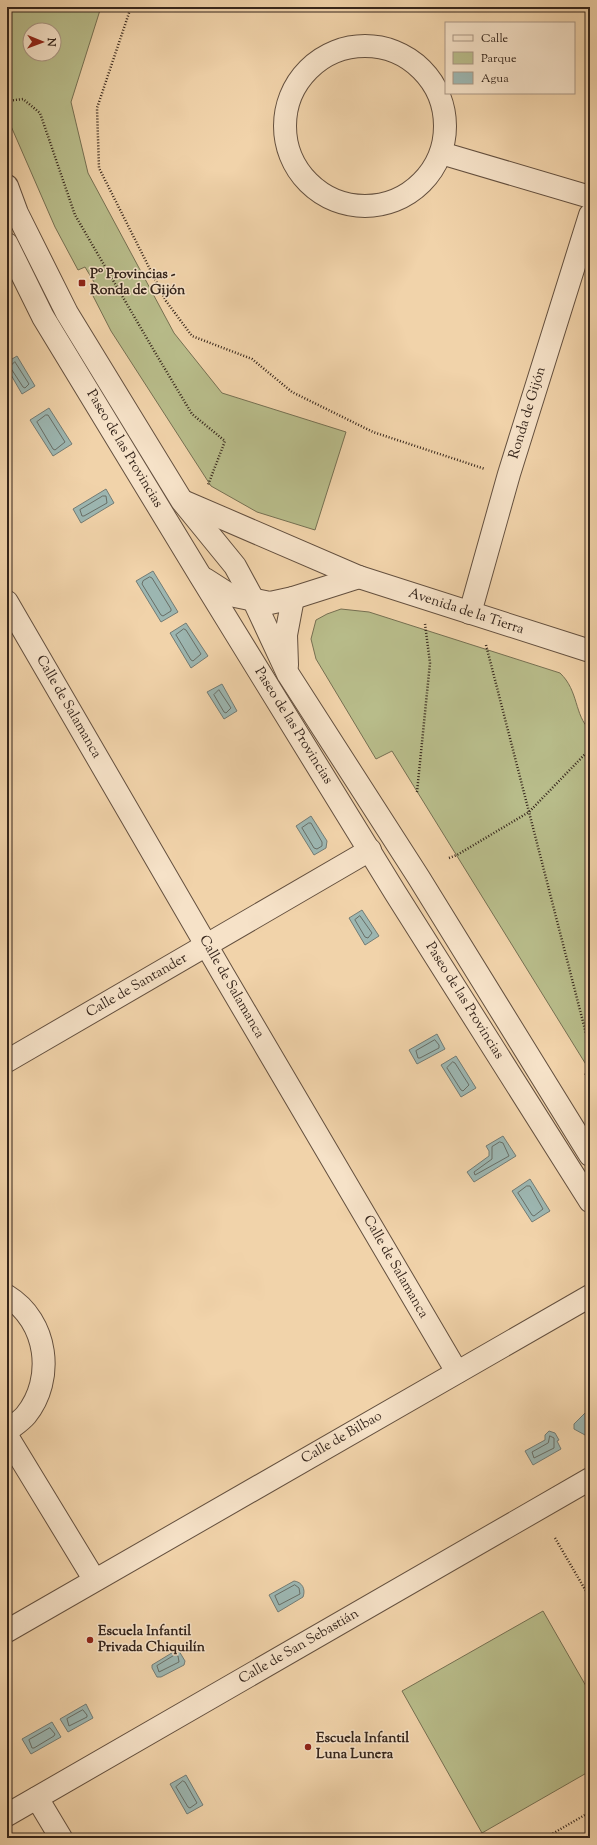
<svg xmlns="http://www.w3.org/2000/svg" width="597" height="1845" viewBox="0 0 597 1845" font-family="'Sorts Mill Goudy',serif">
  <rect width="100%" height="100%" fill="#f1d3aa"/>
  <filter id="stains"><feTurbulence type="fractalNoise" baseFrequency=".005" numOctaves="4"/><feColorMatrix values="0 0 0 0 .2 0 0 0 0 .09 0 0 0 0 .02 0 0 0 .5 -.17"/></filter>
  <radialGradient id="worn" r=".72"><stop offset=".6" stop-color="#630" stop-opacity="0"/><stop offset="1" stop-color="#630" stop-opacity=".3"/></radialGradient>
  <g fill="#b8bc8a" stroke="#767052" fill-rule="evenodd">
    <path d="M 7,7 L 101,7 L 71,102 L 88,173 L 174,333 L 222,393 L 346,432 L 315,530 L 257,512 L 211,486 L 111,331 L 91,292 L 97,287 L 85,267 L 78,270 L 55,227 L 7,117 ZM 30,30 L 54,30 L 54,54 L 30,54 Z"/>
    <path d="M 341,609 L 369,612 L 560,673 C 579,691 574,715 590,730 L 590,1071 L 392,751 L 376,759 L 316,659 L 311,639 L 316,620 L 327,614 Z"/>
    <polygon points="543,1611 590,1693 590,1771 482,1833 402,1691"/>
  </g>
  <g fill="#9cb6b1" stroke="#737c75">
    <polygon points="17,356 35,386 22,394 7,368 7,362"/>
    <polygon points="49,408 72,444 53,456 30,420"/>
    <polygon points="106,489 114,503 81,523 73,509"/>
    <polygon points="153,571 178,612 161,622 136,581"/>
    <polygon points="186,623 208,656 191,668 170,633"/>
    <polygon points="222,684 237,711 224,719 207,692"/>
    <polygon points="311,816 327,841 326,848 314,855 296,826"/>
    <polygon points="362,910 379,936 365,945 349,918"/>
    <polygon points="437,1034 445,1049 417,1064 409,1050"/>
    <polygon points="456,1056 476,1088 461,1097 441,1065"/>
    <polygon points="503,1136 516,1156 474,1182 467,1172 489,1156 489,1151 486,1146"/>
    <polygon points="530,1179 550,1211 532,1222 512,1191"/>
    <polygon points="590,1408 590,1434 585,1435 574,1429 574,1424"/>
    <polygon points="549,1431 555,1433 559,1440 557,1441 561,1449 533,1465 525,1451 545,1440 545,1435"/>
    <path d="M 294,1581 C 302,1582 306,1589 303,1597 L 278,1612 L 269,1595 Z"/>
    <polygon points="175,1651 179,1651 185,1661 184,1665 161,1677 157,1677 152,1668 152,1665"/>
    <polygon points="86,1704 93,1718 68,1732 60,1719"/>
    <polygon points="52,1722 61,1737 31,1754 22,1739"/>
    <polygon points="186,1775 203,1805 187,1814 170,1784"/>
  </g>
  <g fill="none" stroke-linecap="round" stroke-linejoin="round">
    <g stroke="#686e66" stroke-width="1">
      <polygon points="15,362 29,384 25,388 23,387 10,367"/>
      <polygon points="46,415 48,415 65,442 55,450 53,449 37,422"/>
      <polygon points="103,496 106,496 107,503 84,516 82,516 80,510"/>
      <polygon points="150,577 152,578 171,609 171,611 163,616 161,615 142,584 143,581"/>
      <polygon points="184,629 186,630 201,654 193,661 191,660 176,635"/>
      <polygon points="219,690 231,708 226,713 224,712 214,695"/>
      <polygon points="309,823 311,823 322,842 322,846 317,849 314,848 302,828"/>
      <polygon points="360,916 372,933 368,938 365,937 355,920"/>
      <polygon points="435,1040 439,1045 439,1048 420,1058 418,1058 416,1051"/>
      <polygon points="453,1062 455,1063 469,1085 463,1091 461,1090 447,1068"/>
      <polygon points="500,1142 503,1143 509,1156 475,1175 474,1172 492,1159 492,1147"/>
      <polygon points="527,1186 530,1186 543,1209 534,1216 532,1215 518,1193"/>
      <polygon points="550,1436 554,1438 554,1448 534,1458 532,1452 548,1443"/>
      <polygon points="295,1585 299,1588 300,1594 279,1605 275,1596"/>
      <polygon points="175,1655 178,1656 179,1662 159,1672 157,1666"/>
      <polygon points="83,1710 87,1715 87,1717 69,1726 67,1719"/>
      <polygon points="50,1728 55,1734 54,1736 34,1748 32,1748 29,1740"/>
      <polygon points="183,1781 185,1782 197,1803 190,1808 188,1807 176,1787"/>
    </g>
    <defs>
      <g id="minor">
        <circle cx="365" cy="126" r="80"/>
        <polyline points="441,153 590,197"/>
        <polyline points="7,602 223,974 457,1372"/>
        <polyline points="470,613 509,474 590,215"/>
        <polyline points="7,1061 370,850"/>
        <path d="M 7,1296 C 48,1321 55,1379 26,1415 C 21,1421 13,1426 7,1431"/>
        <polyline points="7,1436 94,1579"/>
        <polyline points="7,1631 590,1296"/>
        <polyline points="37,1798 61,1838"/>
      </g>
      <g id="tertiary">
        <polyline points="7,186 17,213 67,313 182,501 235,566 254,601 288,674 419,878 590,1155"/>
        <polyline points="7,244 43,317 201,577 396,894 590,1201"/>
        <polyline points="185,502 359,577 590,651"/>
        <polyline points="205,579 230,595 270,603 293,598 359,577"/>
        <polyline points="287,665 286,635 293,598"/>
        <polyline points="7,1815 590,1479"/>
      </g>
    </defs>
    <use href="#minor" stroke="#64503f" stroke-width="24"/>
    <use href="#tertiary" stroke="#64503f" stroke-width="24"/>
    <g stroke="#35251b" stroke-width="2.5" stroke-dasharray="1 2" stroke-linecap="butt">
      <polyline points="131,7 97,108 99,168 166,301 192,336 252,359 292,392 373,432 485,469"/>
      <polyline points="7,101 23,99 40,113 75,215 156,354 192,414 225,441 208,485"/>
      <polyline points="486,645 590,1049"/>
      <polyline points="417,792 430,663 425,624"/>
      <polyline points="449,858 457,855 529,812 590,749"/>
      <polyline points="585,1075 590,1071"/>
      <polyline points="555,1538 590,1598"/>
      <polyline points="545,1838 590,1812"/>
    </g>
    <use href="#minor" stroke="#f6e2c8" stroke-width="22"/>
    <use href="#tertiary" stroke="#f6e2c8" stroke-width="22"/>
  </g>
  <g fill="#8f2418" stroke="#f6e2c8" stroke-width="1.5">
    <rect x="78" y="279" width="8" height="8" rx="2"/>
    <circle cx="90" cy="1640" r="4"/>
    <circle cx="308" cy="1747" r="4"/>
  </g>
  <g text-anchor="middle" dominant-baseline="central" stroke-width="3" stroke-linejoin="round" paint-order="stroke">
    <g font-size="14" font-weight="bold" fill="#35251b" stroke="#f6e2c8" text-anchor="start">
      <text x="90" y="275">Pº Provincias -<tspan x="90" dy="16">Ronda de Gijón</tspan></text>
      <text x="98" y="1632">Escuela Infantil<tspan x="98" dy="16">Privada Chiquilín</tspan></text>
      <text x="316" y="1739">Escuela Infantil<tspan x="316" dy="16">Luna Lunera</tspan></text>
    </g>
    <g font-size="14" fill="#35251b" stroke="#f6e2c8">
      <text transform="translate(528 413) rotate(-73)">Ronda de Gijón</text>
      <text transform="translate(124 449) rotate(59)">Paseo de las Provincias</text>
      <text transform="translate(466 612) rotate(18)">Avenida de la Tierra</text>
      <text transform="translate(68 707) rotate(60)">Calle de Salamanca</text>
      <text transform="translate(293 726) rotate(58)">Paseo de las Provincias</text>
      <text transform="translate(137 986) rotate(-30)">Calle de Santander</text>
      <text transform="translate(231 987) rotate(60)">Calle de Salamanca</text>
      <text transform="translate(464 1001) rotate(58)">Paseo de las Provincias</text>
      <text transform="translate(395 1267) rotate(60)">Calle de Salamanca</text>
      <text transform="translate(342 1438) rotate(-30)">Calle de Bilbao</text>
      <text transform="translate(299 1647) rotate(-30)">Calle de San Sebastián</text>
    </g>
  </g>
  <rect width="597" height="1845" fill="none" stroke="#f1d3aa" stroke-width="24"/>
  <rect x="8" y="8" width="581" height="1829" fill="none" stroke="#35251b" stroke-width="2"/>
  <rect x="12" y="12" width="573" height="1821" fill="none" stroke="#35251b"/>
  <rect x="445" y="22" width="130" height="72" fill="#f6e2c8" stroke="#a99683"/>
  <rect x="453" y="35" width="20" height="6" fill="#f6e2c8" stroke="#a99683"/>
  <text x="481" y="42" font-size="12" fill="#35251b">Calle</text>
  <rect x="453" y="52" width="20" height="12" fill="#b8bc8a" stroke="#a99683"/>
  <text x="481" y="62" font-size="12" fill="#35251b">Parque</text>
  <rect x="453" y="72" width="20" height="12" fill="#9cb6b1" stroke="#a99683"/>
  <text x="481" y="82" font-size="12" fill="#35251b">Agua</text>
  <g transform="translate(42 42) rotate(91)"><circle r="19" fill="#f6e2c8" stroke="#a99683"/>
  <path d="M0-3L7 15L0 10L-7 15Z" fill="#8f2418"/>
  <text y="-6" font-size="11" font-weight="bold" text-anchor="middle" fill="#35251b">N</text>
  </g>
  <rect width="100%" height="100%" filter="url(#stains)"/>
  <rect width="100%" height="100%" fill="url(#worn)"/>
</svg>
